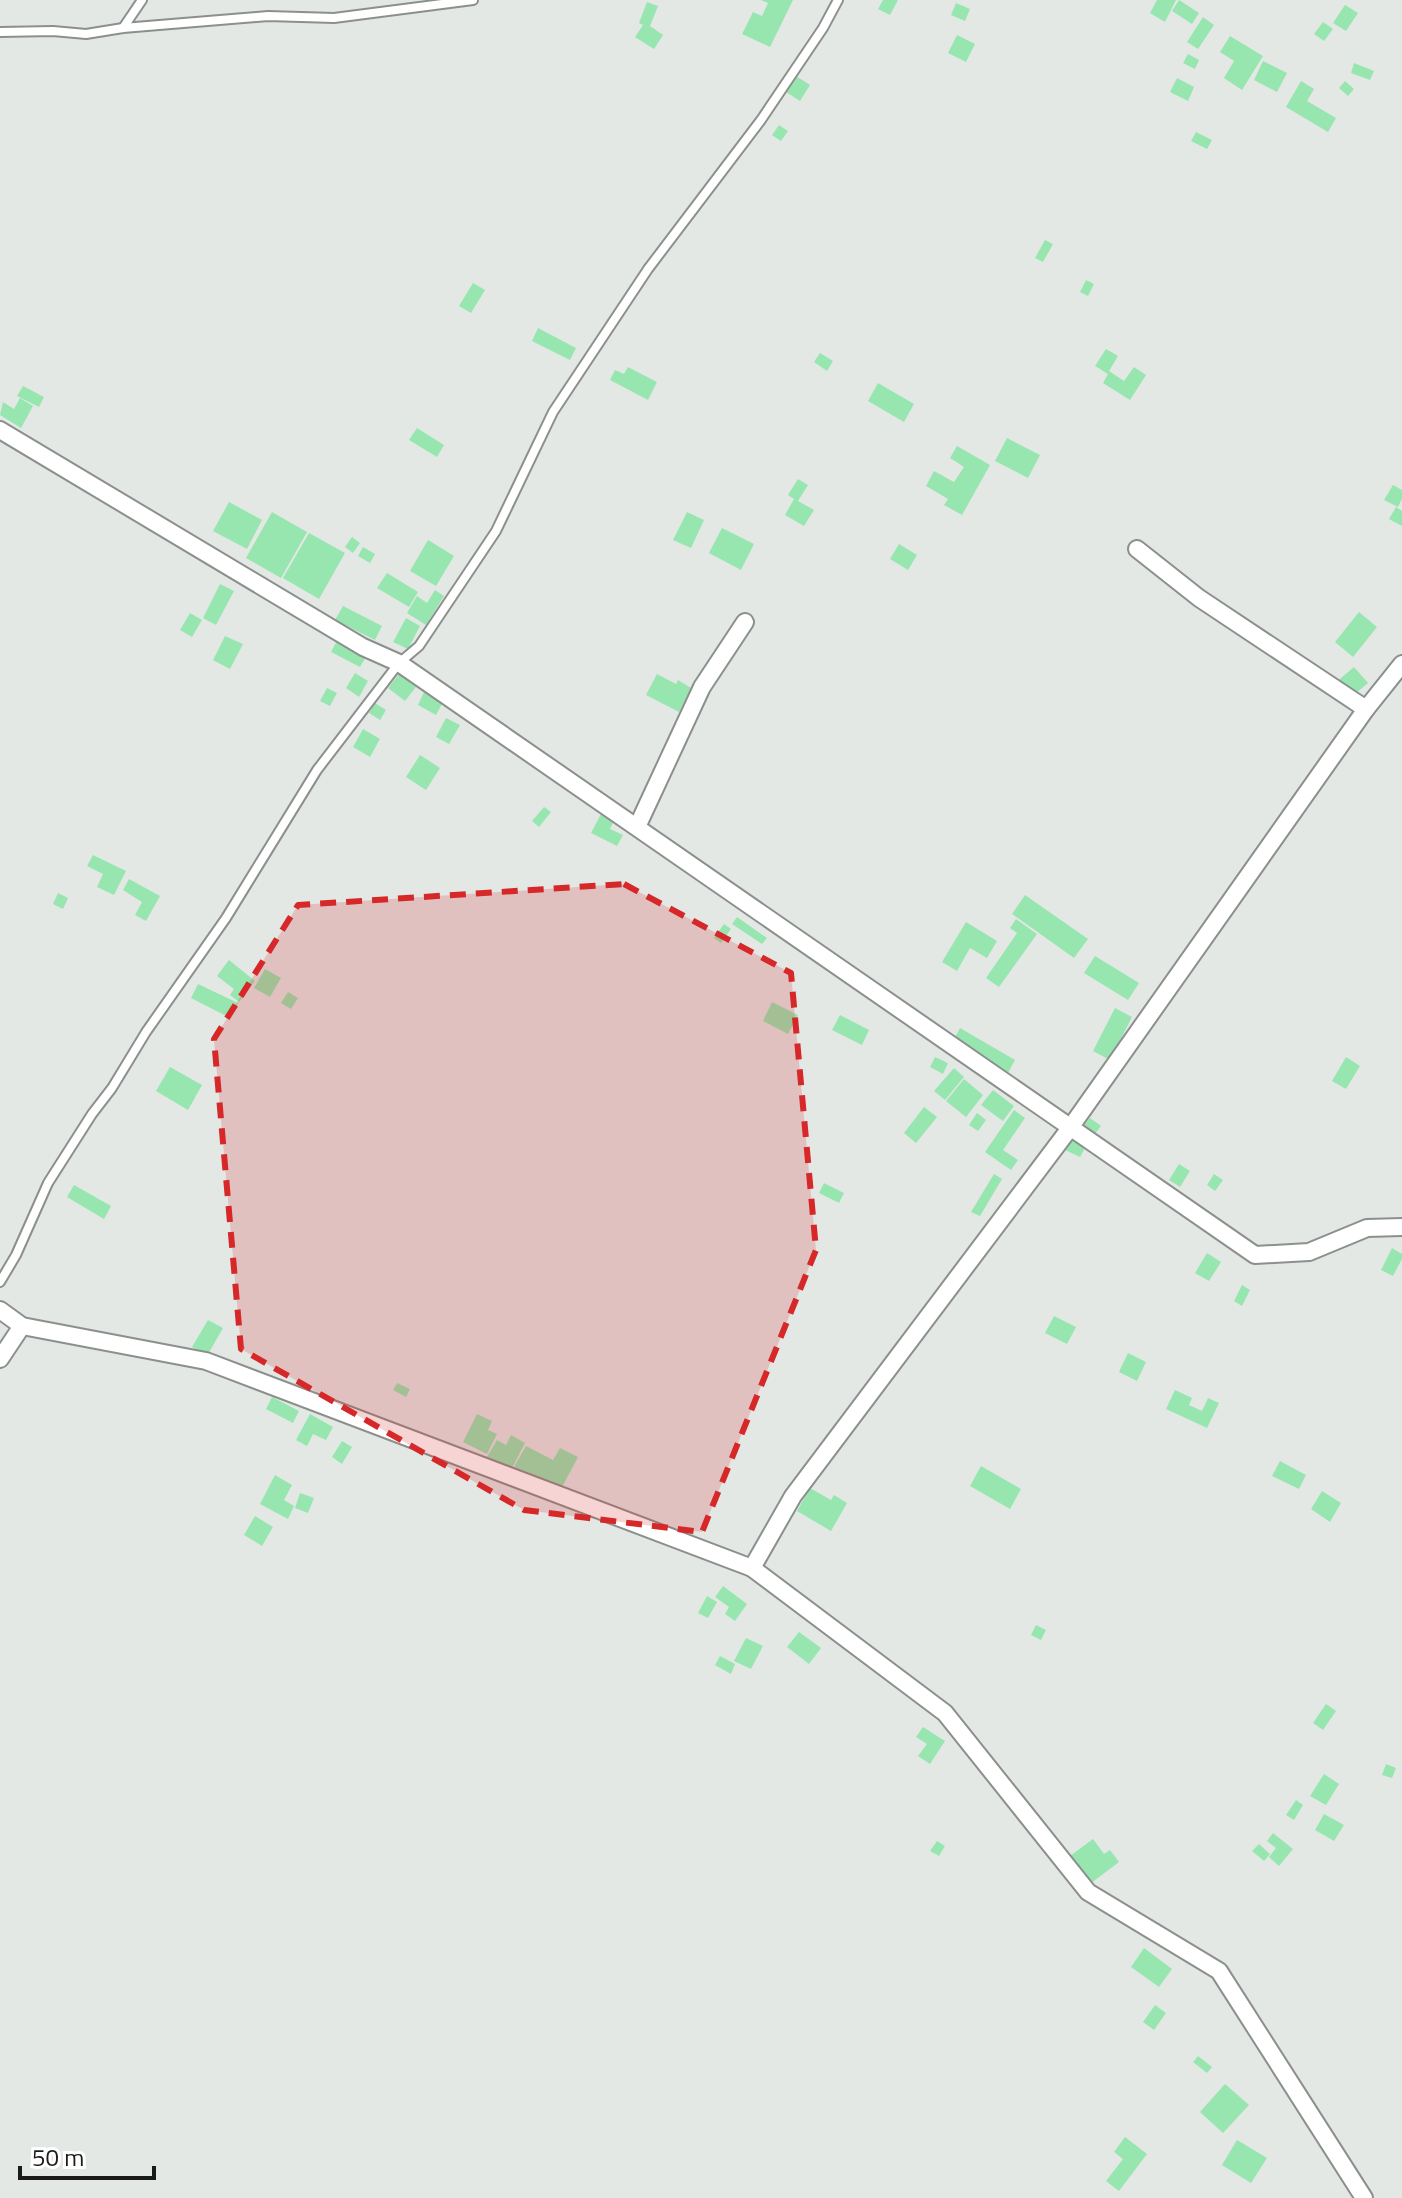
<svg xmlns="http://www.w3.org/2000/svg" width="1402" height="2198" viewBox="0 0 1402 2198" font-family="'Titillium Web',sans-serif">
  <rect width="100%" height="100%" fill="#e3e8e5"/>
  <g fill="#97e6b0">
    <polygon points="761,0 793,0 770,47 742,34 753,12 762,16 768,3"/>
    <polygon points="883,0 898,0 890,15 878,9"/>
    <polygon points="1157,0 1176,0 1165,22 1150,13"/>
    <polygon points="1179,0 1199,13 1192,24 1172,11"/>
    <polygon points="647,2 658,6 650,26 663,35 654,49 635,37 643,25 639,23"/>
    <polygon points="956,3 970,9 965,21 951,15"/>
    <polygon points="1345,5 1358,13 1346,31 1333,23"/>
    <polygon points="1203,17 1214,25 1198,49 1187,42"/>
    <polygon points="1323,22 1333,29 1324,41 1314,34"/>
    <polygon points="957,35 975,44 966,62 948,53"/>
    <polygon points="1230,36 1263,56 1242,90 1224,78 1234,61 1220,52"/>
    <polygon points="1188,54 1199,60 1195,69 1183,63"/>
    <polygon points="1263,61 1287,73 1277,92 1254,80"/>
    <polygon points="1354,63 1374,71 1370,80 1351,73"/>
    <polygon points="796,76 810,85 800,101 786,92"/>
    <polygon points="1177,78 1194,87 1188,101 1170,92"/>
    <polygon points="1301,81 1314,89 1307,101 1336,118 1328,132 1286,107"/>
    <polygon points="1345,81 1354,89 1348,96 1339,88"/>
    <polygon points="779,125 788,131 781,141 772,135"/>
    <polygon points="1196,132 1212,140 1207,149 1191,141"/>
    <polygon points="1045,240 1053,244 1043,262 1035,258"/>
    <polygon points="1086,280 1094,284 1088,296 1080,292"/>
    <polygon points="473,283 485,290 471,313 459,306"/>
    <polygon points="538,328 576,348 570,360 532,341"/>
    <polygon points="1106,349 1118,356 1109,371 1124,381 1134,367 1146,375 1130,400 1103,383 1108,374 1095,366"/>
    <polygon points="820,353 833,361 827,371 814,362"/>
    <polygon points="628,367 657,382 648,400 610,380 615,370 624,374"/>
    <polygon points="878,383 914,404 904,422 868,401"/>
    <polygon points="23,386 44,397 39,407 17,396"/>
    <polygon points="20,398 33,406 21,428 0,415 3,402 14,409"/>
    <polygon points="417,428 444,445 437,457 409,440"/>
    <polygon points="1007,438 1040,455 1028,478 995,461"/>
    <polygon points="957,446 990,465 962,515 944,505 948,499 926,486 934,471 954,482 964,467 950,458"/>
    <polygon points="798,479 808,485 798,501 814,510 804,526 785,515 794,499 788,495"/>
    <polygon points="1393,485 1402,490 1402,499 1398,507 1384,500"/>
    <polygon points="229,502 262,520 247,549 213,531"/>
    <polygon points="1396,507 1402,511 1402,526 1389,519"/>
    <polygon points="272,512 307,532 281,578 246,558"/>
    <polygon points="687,512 704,520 691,548 673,540"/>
    <polygon points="722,528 754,544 741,570 709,553"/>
    <polygon points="309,533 345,553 319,599 283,578"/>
    <polygon points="352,537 360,543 353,553 345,547"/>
    <polygon points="428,540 454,556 436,586 410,571"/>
    <polygon points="899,544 917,555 908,570 890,559"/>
    <polygon points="363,547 375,554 370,563 358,556"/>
    <polygon points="387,573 418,592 409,607 377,588"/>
    <polygon points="220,584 234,591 216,625 203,618"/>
    <polygon points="435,590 444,596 426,625 407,613 417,596 427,603"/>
    <polygon points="343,606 382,626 375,640 335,620"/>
    <polygon points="1359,612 1377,627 1353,657 1335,642"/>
    <polygon points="190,613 202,620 192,637 180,630"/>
    <polygon points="406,618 420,626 408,649 393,642"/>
    <polygon points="225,636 243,644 230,669 213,660"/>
    <polygon points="338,639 367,655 360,667 331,652"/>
    <polygon points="1354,667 1368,683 1349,699 1335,683"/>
    <polygon points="355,673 368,681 359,697 346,688"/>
    <polygon points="399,674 416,687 405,701 388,688"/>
    <polygon points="657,674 676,684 678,680 691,688 679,712 646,695"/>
    <polygon points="327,688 337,693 330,706 320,701"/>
    <polygon points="424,692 443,702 436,715 418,705"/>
    <polygon points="375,703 386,710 380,720 369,713"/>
    <polygon points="446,718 460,725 449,744 436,737"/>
    <polygon points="363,729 380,739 370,757 353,747"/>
    <polygon points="420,755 440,768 426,790 406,777"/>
    <polygon points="544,807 551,812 539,827 532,821"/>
    <polygon points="601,814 614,820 610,829 623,835 617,846 591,833"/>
    <polygon points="93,855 126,871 114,895 97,887 103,874 87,866"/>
    <polygon points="129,879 160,896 146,921 135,915 142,902 123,890"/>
    <polygon points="58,893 68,898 63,909 53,904"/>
    <polygon points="1025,895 1088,939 1074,958 1012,914"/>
    <polygon points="737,917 767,938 762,944 732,924"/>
    <polygon points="1016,919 1037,934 999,987 986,978 1017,933 1010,928"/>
    <polygon points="966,922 997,941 987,958 970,948 957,971 942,962"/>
    <polygon points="724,924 731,929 721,943 714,938"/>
    <polygon points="1095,956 1139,983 1128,1000 1084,973"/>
    <polygon points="229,960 255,981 239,1002 230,995 234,989 217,976"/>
    <polygon points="265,969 281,978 270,997 254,988"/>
    <polygon points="198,984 238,1003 230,1018 191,998"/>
    <polygon points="288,992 298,998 291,1009 281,1003"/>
    <polygon points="772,1002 798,1015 788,1034 763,1021"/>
    <polygon points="1115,1008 1132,1017 1110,1060 1093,1051"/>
    <polygon points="840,1015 869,1030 862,1045 832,1030"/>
    <polygon points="960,1028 1015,1060 1008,1073 953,1041"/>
    <polygon points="935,1057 948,1063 943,1074 930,1067"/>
    <polygon points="1346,1057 1360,1066 1346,1089 1332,1081"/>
    <polygon points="170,1067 202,1085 188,1110 156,1091"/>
    <polygon points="954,1068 964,1077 945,1100 934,1091"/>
    <polygon points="964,1079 983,1095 966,1117 946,1101"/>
    <polygon points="993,1090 1014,1106 1003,1121 981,1105"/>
    <polygon points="924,1107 937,1117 916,1143 904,1133"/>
    <polygon points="1014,1110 1025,1118 1003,1150 1018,1160 1011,1170 985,1152"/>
    <polygon points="977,1113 986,1120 978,1131 969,1125"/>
    <polygon points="1090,1118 1101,1126 1091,1139 1080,1131"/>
    <polygon points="1067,1137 1086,1146 1080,1157 1061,1148"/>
    <polygon points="1179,1164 1190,1171 1180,1187 1169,1180"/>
    <polygon points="994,1174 1002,1179 980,1216 971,1212"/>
    <polygon points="1214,1174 1223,1180 1215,1191 1207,1185"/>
    <polygon points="824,1183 844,1193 839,1203 819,1193"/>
    <polygon points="74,1185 111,1206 104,1219 67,1197"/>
    <polygon points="1392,1248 1402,1254 1402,1259 1393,1276 1381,1270"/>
    <polygon points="1207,1253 1221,1262 1209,1281 1195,1273"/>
    <polygon points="1242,1285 1250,1290 1242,1306 1234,1301"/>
    <polygon points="1054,1316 1076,1327 1067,1344 1045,1333"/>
    <polygon points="208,1320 223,1328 207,1356 192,1347"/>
    <polygon points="1128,1353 1146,1362 1137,1381 1119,1372"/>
    <polygon points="397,1383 410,1389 406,1397 393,1390"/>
    <polygon points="1175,1390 1192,1398 1189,1405 1202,1411 1208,1398 1219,1403 1207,1428 1166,1409"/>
    <polygon points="272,1397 299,1411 293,1423 266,1409"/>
    <polygon points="310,1414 333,1427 326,1440 313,1434 307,1446 296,1440"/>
    <polygon points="477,1414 492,1421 488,1430 497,1434 487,1454 463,1442"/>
    <polygon points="511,1435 525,1443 511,1470 487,1457 497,1440 506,1445"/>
    <polygon points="342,1441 352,1447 342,1464 332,1457"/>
    <polygon points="526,1446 553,1460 560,1448 578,1457 560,1491 514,1467"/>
    <polygon points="1280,1461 1306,1475 1299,1489 1272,1476"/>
    <polygon points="981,1466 1021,1489 1010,1509 970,1486"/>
    <polygon points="275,1475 292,1485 284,1500 294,1506 288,1519 260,1504"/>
    <polygon points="810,1488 831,1500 834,1495 847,1503 831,1531 797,1511"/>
    <polygon points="1322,1491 1341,1503 1330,1522 1311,1509"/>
    <polygon points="300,1493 314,1498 308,1513 295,1508"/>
    <polygon points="255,1516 273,1527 262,1546 244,1535"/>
    <polygon points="723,1586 747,1604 735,1621 725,1614 729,1607 715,1597"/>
    <polygon points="707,1596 717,1602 708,1618 698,1613"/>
    <polygon points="1036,1625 1046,1630 1041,1640 1031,1635"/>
    <polygon points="799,1632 821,1648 809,1664 787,1647"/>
    <polygon points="746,1638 763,1646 751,1669 734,1661"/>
    <polygon points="720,1656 735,1664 731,1674 715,1665"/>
    <polygon points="1326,1704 1336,1711 1323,1730 1313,1723"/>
    <polygon points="923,1727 945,1741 930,1764 918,1756 927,1744 916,1737"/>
    <polygon points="1386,1764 1396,1768 1392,1778 1382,1775"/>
    <polygon points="1324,1774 1339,1784 1326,1805 1310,1796"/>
    <polygon points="1296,1800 1303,1805 1294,1820 1286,1815"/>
    <polygon points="1324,1814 1344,1825 1334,1841 1315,1830"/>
    <polygon points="1273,1833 1293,1849 1279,1866 1269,1857 1276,1848 1267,1841"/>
    <polygon points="1093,1839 1104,1854 1110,1850 1119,1862 1086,1887 1066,1859"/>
    <polygon points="937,1841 945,1846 939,1856 930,1851"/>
    <polygon points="1259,1844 1270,1854 1264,1861 1252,1851"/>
    <polygon points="1144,1948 1172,1969 1159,1987 1131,1967"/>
    <polygon points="1155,2005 1166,2013 1154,2030 1143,2022"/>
    <polygon points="1198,2056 1212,2067 1207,2073 1193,2062"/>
    <polygon points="1225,2084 1249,2105 1223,2133 1200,2112"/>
    <polygon points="1125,2137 1147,2154 1119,2191 1106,2181 1123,2159 1114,2152"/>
    <polygon points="1237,2140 1267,2158 1251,2183 1222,2165"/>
  </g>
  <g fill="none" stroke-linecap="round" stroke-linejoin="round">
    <defs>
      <g id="service">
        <polyline points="123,28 142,0"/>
        <polyline points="0,32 53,31 86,34 123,28 268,16 334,18 473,0"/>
        <polyline points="0,1282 16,1255 48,1183 92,1114 112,1088 146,1032 226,918 317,770 399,663 419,646 496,531 553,412 648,269 761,120 823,28 838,0"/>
      </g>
      <g id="minor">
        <polyline points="0,430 363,647 399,663 1255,1255 1309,1252 1367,1228 1402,1227"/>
        <polyline points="1137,549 1199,598 1366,709"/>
        <polyline points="637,827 702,687 745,622"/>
        <polyline points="0,1310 22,1326 206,1361 752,1568 945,1713 1088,1892 1219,1971 1364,2198"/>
        <polyline points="0,1359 22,1326"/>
        <polyline points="752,1568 793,1496 1070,1128 1366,709 1402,664"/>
      </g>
    </defs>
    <use href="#service" stroke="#8c908d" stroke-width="12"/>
    <use href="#minor" stroke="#8c908d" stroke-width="20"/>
    <use href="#service" stroke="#fff" stroke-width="8"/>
    <use href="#minor" stroke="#fff" stroke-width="16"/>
  </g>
  <path fill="#d62828" fill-opacity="0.2" stroke="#d62828" stroke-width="6" stroke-dasharray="16 10" stroke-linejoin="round" d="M 624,884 L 791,973 L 816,1250 L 702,1532 L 524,1510 L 241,1349 L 214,1039 L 298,905 Z"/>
  <path d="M20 2166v12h134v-12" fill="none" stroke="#191a19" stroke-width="4"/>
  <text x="32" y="2166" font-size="24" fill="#191a19" stroke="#ffffff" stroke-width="6" paint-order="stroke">50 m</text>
</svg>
